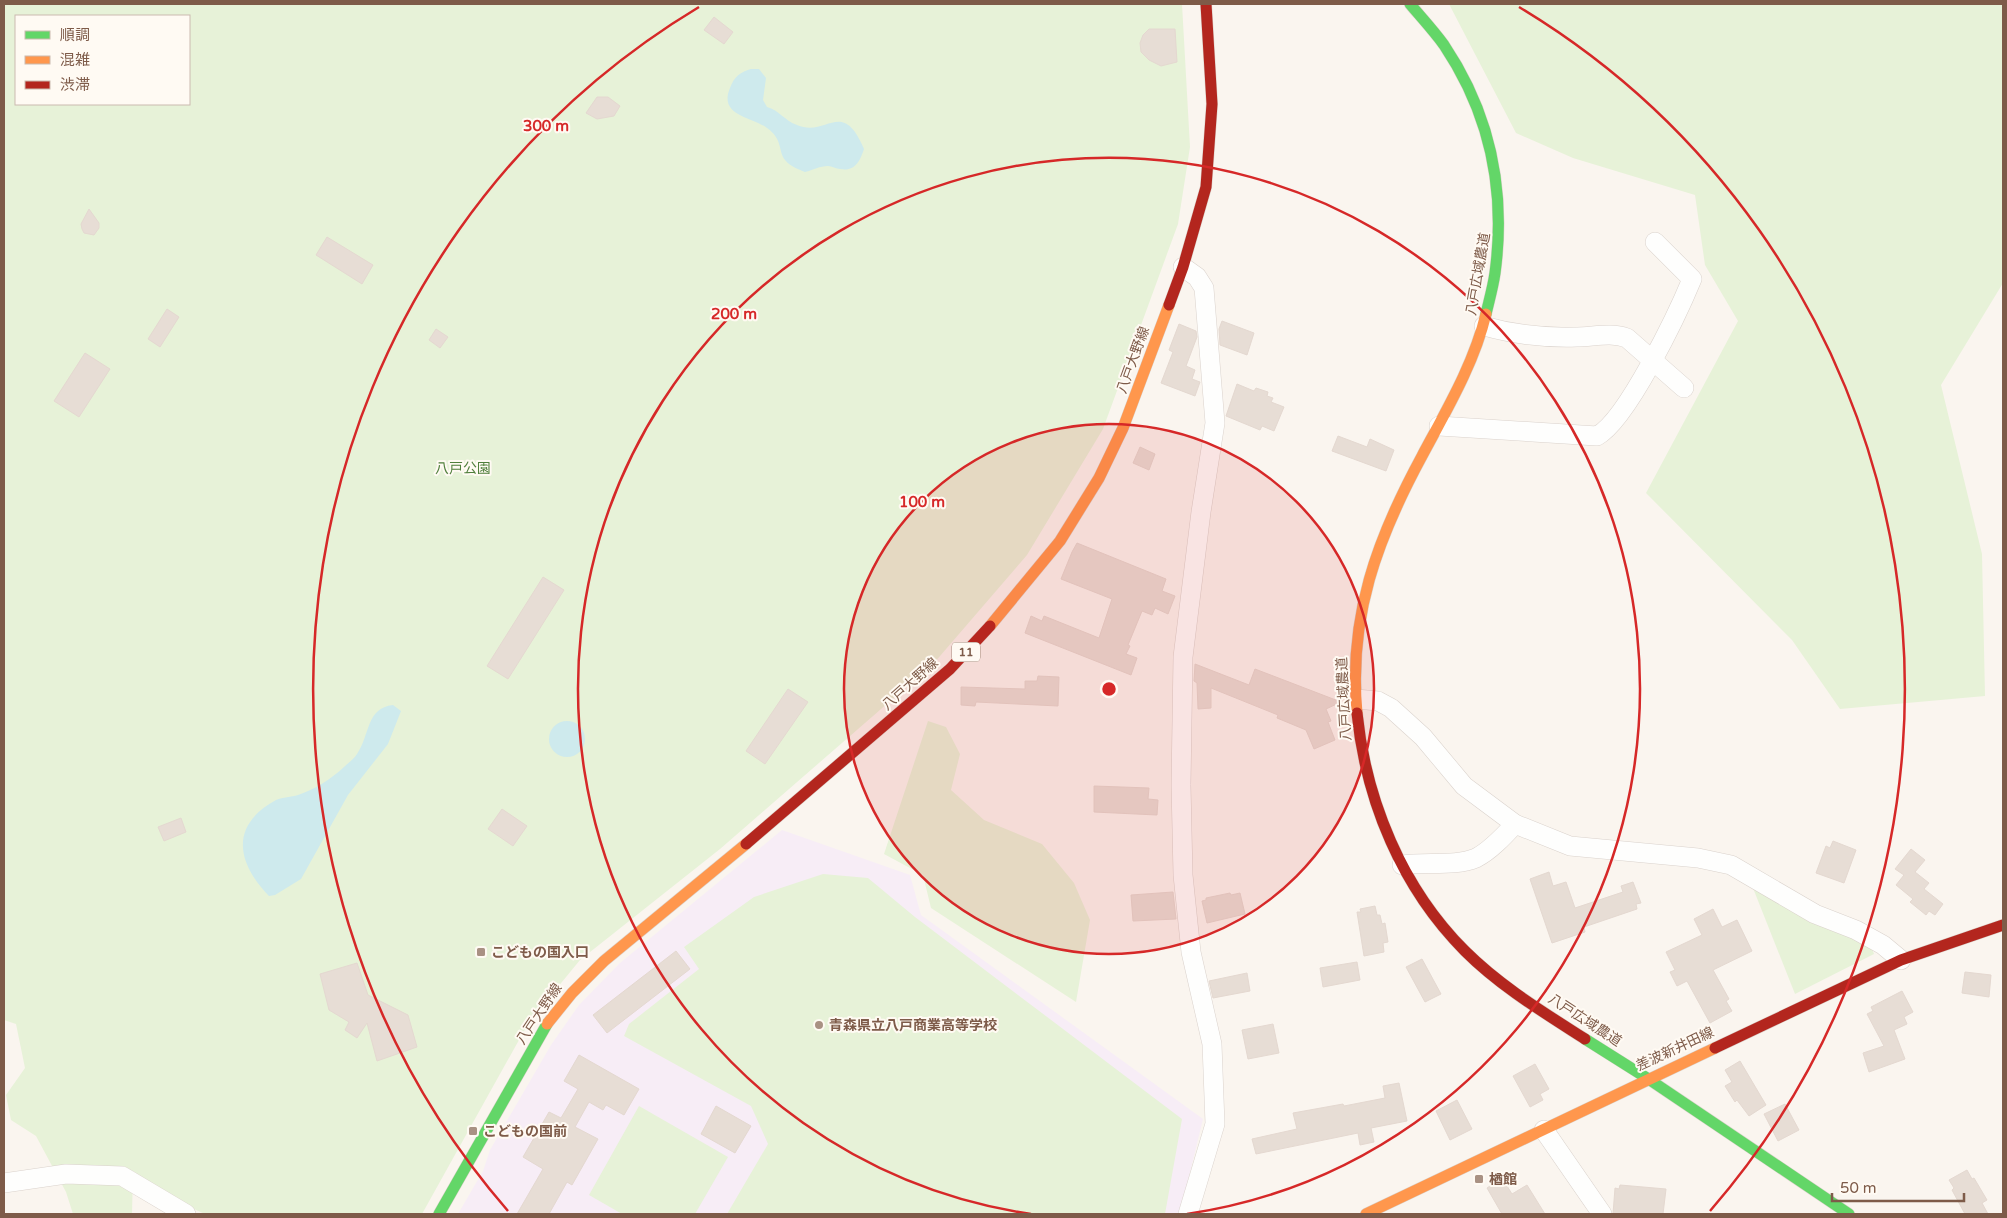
<svg xmlns="http://www.w3.org/2000/svg" width="2007" height="1218" viewBox="0 0 2007 1218" font-family="'Varela Round','Noto Sans JP',sans-serif">
  <rect width="100%" height="100%" fill="#faf5ef"/>
  <polygon fill="#f7edf6" points="782,830 910,875 921,915 1203,1119 1180,1214 458,1214 483,1171 490,1150 551,1045 579,1005 620,963"/>
  <g fill="#e7f2d8" fill-rule="evenodd">
    <path d="M 4,4 L 1182,4 L 1190,147 L 1178,224 L 1103,429 L 1027,555 L 934,663 L 720,849 L 580,960 L 539,1010 L 524,1031 L 422,1214 L 205,1214 L 170,1198 L 133,1171 L 132,1214 L 73,1214 L 66,1192 L 36,1136 L 11,1120 L 6,1095 L 25,1068 L 16,1024 L 4,1020 ZM 16,16 L 189,16 L 189,104 L 16,104 Z"/>
    <polygon points="1449,4 2003,4 2003,283 1941,385 1982,554 1985,696 1840,709 1792,640 1646,493 1738,321 1705,265 1695,195 1573,158 1516,133"/>
    <polygon points="928,721 946,727 960,754 951,790 984,820 1042,844 1074,883 1090,920 1076,1002 931,908 923,875 884,854"/>
    <polygon points="823,874 868,878 915,917 1182,1119 1165,1214 727,1214 768,1144 751,1106 624,1036 629,1024 699,969 684,947 754,897"/>
    <polygon points="1751,883 1870,944 1874,954 1795,994"/>
    <polygon points="639,1106 728,1157 695,1214 622,1214 589,1195"/>
  </g>
  <g fill="#ceeaed">
    <path d="M 751,69 L 759,69 L 766,78 L 763,100 L 767,107 C 779,110 785,121 797,125 C 827,138 842,97 864,149 C 860,161 855,172 840,169 C 836,169 832,166 828,166 C 820,166 813,170 805,172 C 798,169 791,167 785,160 C 778,151 783,139 767,128 C 753,117 718,116 730,88 C 734,77 740,72 751,69 Z"/>
    <path d="M 393,705 L 401,711 L 388,744 L 348,795 L 301,879 L 275,895 L 269,896 C 236,862 230,825 276,800 C 283,797 291,797 298,795 C 316,789 331,779 344,767 C 348,763 354,759 357,754 C 370,735 366,708 393,705 Z"/>
    <circle cx="567" cy="739" r="18"/>
  </g>
  <g fill="#e7ddd5" stroke="#e4d8d0">
    <polygon points="714,17 733,32 724,44 704,30"/>
    <polygon points="1149,29 1175,29 1177,62 1161,66 1149,60 1141,52 1140,43 1143,35"/>
    <polygon points="597,97 608,97 620,106 614,116 597,119 586,113"/>
    <polygon points="89,209 99,223 99,228 94,235 84,233 82,229 81,224"/>
    <polygon points="327,237 373,265 362,284 316,255"/>
    <polygon points="167,309 179,317 160,347 148,339"/>
    <polygon points="1222,321 1254,333 1247,355 1220,345 1219,329"/>
    <polygon points="1179,324 1196,331 1197,337 1186,366 1195,370 1192,379 1200,382 1195,396 1161,383 1173,352 1169,350"/>
    <polygon points="436,329 448,337 440,348 429,340"/>
    <polygon points="85,353 110,369 79,417 54,401"/>
    <polygon points="1237,384 1254,391 1256,388 1268,392 1267,396 1273,398 1271,402 1284,407 1274,431 1262,426 1260,430 1226,416"/>
    <polygon points="1338,436 1367,447 1370,439 1394,450 1386,471 1332,451"/>
    <polygon points="1140,447 1155,454 1149,470 1133,463"/>
    <polygon points="1077,543 1166,579 1162,591 1175,596 1168,614 1155,608 1152,615 1142,611 1128,645 1130,646 1126,654 1137,658 1131,675 1025,633 1031,616 1042,621 1044,616 1099,638 1112,599 1061,579 1072,552"/>
    <polygon points="543,577 564,590 508,679 487,666"/>
    <polygon points="1195,664 1249,685 1255,669 1341,702 1326,709 1331,721 1328,722 1335,740 1314,749 1306,730 1277,718 1278,715 1211,688 1211,708 1198,709 1197,683 1194,681"/>
    <polygon points="1038,676 1059,677 1058,706 976,702 975,706 961,705 961,687 1025,689 1025,681 1037,681"/>
    <polygon points="788,689 808,702 765,764 746,751"/>
    <polygon points="1094,786 1149,788 1148,799 1158,800 1157,815 1094,812"/>
    <polygon points="502,809 527,826 513,846 488,829"/>
    <polygon points="181,818 186,832 164,841 158,827"/>
    <polygon points="1833,841 1856,850 1844,883 1816,873 1826,846 1830,848"/>
    <polygon points="1911,849 1925,860 1915,872 1929,883 1924,889 1943,904 1935,915 1929,911 1926,915 1910,902 1913,899 1896,885 1904,875 1895,869"/>
    <polygon points="1549,872 1553,886 1566,882 1575,908 1623,892 1621,886 1633,882 1641,903 1636,904 1637,909 1584,927 1585,932 1552,943 1530,879"/>
    <polygon points="1173,892 1176,919 1133,921 1131,895"/>
    <polygon points="1230,893 1231,895 1240,893 1245,914 1207,923 1202,901 1206,900 1206,898"/>
    <polygon points="1375,906 1377,915 1380,915 1382,924 1385,923 1388,942 1383,943 1384,952 1364,956 1357,912 1361,912 1360,909"/>
    <polygon points="1713,909 1722,927 1737,920 1752,951 1713,970 1729,999 1726,1001 1732,1011 1710,1023 1687,981 1677,986 1670,972 1675,970 1666,952 1702,935 1694,919"/>
    <polygon points="676,951 690,969 607,1033 593,1015"/>
    <polygon points="1422,959 1441,994 1425,1002 1406,967"/>
    <polygon points="1357,962 1360,980 1323,987 1320,968"/>
    <polygon points="357,963 368,995 408,1015 417,1047 377,1061 367,1023 357,1038 345,1030 349,1022 329,1010 320,974"/>
    <polygon points="1965,972 1991,975 1989,997 1962,993"/>
    <polygon points="1247,973 1250,991 1213,998 1209,981"/>
    <polygon points="1902,991 1913,1012 1904,1017 1907,1024 1894,1030 1905,1059 1869,1072 1863,1053 1884,1046 1867,1014 1873,1011 1871,1007"/>
    <polygon points="1273,1024 1279,1053 1248,1059 1242,1030"/>
    <polygon points="579,1055 639,1089 624,1115 606,1105 603,1110 589,1102 575,1127 598,1139 572,1185 567,1182 549,1214 517,1214 543,1169 523,1157 549,1112 561,1118 578,1089 564,1081"/>
    <polygon points="1740,1061 1766,1105 1749,1116 1737,1100 1735,1102 1725,1086 1732,1082 1725,1070"/>
    <polygon points="1535,1064 1549,1089 1540,1094 1543,1100 1530,1107 1513,1076"/>
    <polygon points="1399,1083 1407,1121 1371,1128 1374,1142 1360,1145 1358,1133 1256,1154 1252,1139 1297,1129 1293,1113 1343,1104 1344,1106 1385,1098 1383,1086"/>
    <polygon points="1457,1100 1472,1129 1450,1140 1436,1111"/>
    <polygon points="1785,1104 1799,1130 1778,1141 1764,1114"/>
    <polygon points="716,1106 751,1126 735,1153 701,1134"/>
    <polygon points="1967,1170 1972,1179 1974,1178 1987,1200 1982,1203 1988,1214 1965,1214 1952,1190 1954,1188 1949,1180"/>
    <polygon points="1502,1178 1512,1194 1527,1185 1545,1214 1502,1214 1487,1188"/>
    <polygon points="1620,1185 1666,1189 1663,1214 1613,1214 1615,1188 1619,1189"/>
  </g>
  <g fill="none" stroke-linecap="round" stroke-linejoin="round">
    <defs>
      <g id="street">
        <polyline points="1183,267 1197,277 1204,288 1215,423 1201,512 1183,657 1181,785 1183,875 1191,952 1212,1044 1215,1124 1188,1214"/>
        <path d="M 1484,326 C 1515,335 1544,338 1577,337 C 1593,337 1611,332 1627,338 L 1684,388"/>
        <path d="M 1439,426 L 1597,436 C 1627,420 1678,313 1692,279 L 1655,242"/>
        <polyline points="1356,699 1378,701 1391,708 1423,737 1464,786 1515,824 1570,846 1698,858 1731,865 1815,914 1856,930 1883,945 1901,960"/>
        <path d="M 1402,865 C 1424,861 1455,867 1476,858 C 1490,851 1504,836 1515,824"/>
        <polyline points="1544,1130 1602,1214"/>
        <polyline points="4,1183 66,1174 122,1176 186,1214"/>
      </g>
      <g id="fast">
        <path d="M 1410,4 C 1421,17 1434,31 1444,45 C 1491,115 1506,191 1495,273 C 1493,287 1489,301 1486,314"/>
        <polyline points="1585,1039 1650,1080 1849,1214"/>
        <polyline points="439,1214 547,1024"/>
      </g>
      <g id="slow">
        <polyline points="990,626 1060,541 1099,478 1123,428 1169,305"/>
        <path d="M 1357,713 C 1348,617 1377,539 1422,456 C 1446,411 1474,364 1486,314"/>
        <polyline points="547,1024 572,993 604,961 746,844"/>
        <polyline points="1366,1214 1715,1048"/>
      </g>
      <g id="jam">
        <polyline points="1169,305 1183,267 1206,187 1212,104 1206,4"/>
        <path d="M 1357,713 C 1366,801 1402,888 1465,951 C 1500,986 1543,1012 1585,1039"/>
        <polyline points="746,844 950,669 990,626"/>
        <polyline points="1715,1048 1901,960 2003,925"/>
      </g>
    </defs>
    <use href="#street" stroke="#dad2cc" stroke-width="20"/>
    <use href="#fast" stroke="#dad1ca" stroke-width="12"/>
    <use href="#slow" stroke="#dad1ca" stroke-width="12"/>
    <use href="#jam" stroke="#dad1ca" stroke-width="12"/>
    <use href="#street" stroke="#fefefd" stroke-width="19"/>
    <use href="#fast" stroke="#63d668" stroke-width="11"/>
    <use href="#slow" stroke="#ff974d" stroke-width="11"/>
    <use href="#jam" stroke="#b3261e" stroke-width="11"/>
  </g>
  <circle cx="1109" cy="689" r="265" fill="#d62828" fill-opacity=".12"/>
  <g fill="none" stroke="#d62828" stroke-width="2.5">
    <circle cx="1109" cy="689" r="265"/>
    <path d="M1031 1214A531 531 0 1 1 1187 1214"/>
    <path d="M508 1211A796 796 0 0 1 699 7M1519 7A796 796 0 0 1 1710 1211"/>
  </g>
  <g fill="#a99183" stroke="#fffaf3" stroke-width="2">
    <rect x="476" y="947" width="10" height="10" rx="2.5"/>
    <circle cx="819" cy="1025" r="5"/>
    <rect x="468" y="1126" width="10" height="10" rx="2.5"/>
    <rect x="1474" y="1174" width="10" height="10" rx="2.5"/>
  </g>
  <g text-anchor="middle" dominant-baseline="central" stroke-width="4" stroke-linejoin="round" paint-order="stroke">
    <rect fill="#fffaf3" stroke="#a58b7c" stroke-width="1" x="952" y="642.5" width="28" height="19" rx="4"/>
    <g font-size="12" font-weight="bold" fill="#7e5b49">
      <text x="966" y="652">11</text>
    </g>
    <g font-size="14" fill="#7e5b49" stroke="#fffaf3">
      <text transform="translate(1478 274) rotate(-80)">八戸広域農道</text>
      <text transform="translate(1133 360) rotate(-70)">八戸大野線</text>
      <text transform="translate(910 684) rotate(-42)">八戸大野線</text>
      <text transform="translate(1344 699) rotate(-93)">八戸広域農道</text>
      <text transform="translate(539 1014) rotate(-56)">八戸大野線</text>
      <text transform="translate(1585 1020) rotate(33)">八戸広域農道</text>
      <text transform="translate(1675 1049) rotate(-25)">差波新井田線</text>
    </g>
    <g font-size="14" fill="#507f3c" stroke="#fffaf3">
      <text x="463" y="468">八戸公園</text>
    </g>
    <g font-size="14" font-weight="bold" fill="#7e5b49" stroke="#fffaf3" text-anchor="start">
      <text x="491" y="952">こどもの国入口</text>
      <text x="829" y="1025">青森県立八戸商業高等学校</text>
      <text x="483" y="1131">こどもの国前</text>
      <text x="1489" y="1179">楢館</text>
    </g>
  </g>
  <circle cx="1109" cy="689" r="8" fill="#d62828" stroke="#fffaf3" stroke-width="2.5"/>
  <g font-size="15" text-anchor="middle" font-weight="bold" fill="#d62828" stroke="#fffaf3" stroke-width="4" stroke-linejoin="round" paint-order="stroke">
    <text x="546" y="131">300 m</text>
    <text x="734" y="319">200 m</text>
    <text x="922" y="507">100 m</text>
  </g>
  <rect width="2007" height="1218" fill="none" stroke="#7e5b49" stroke-width="10"/>
  <rect x="15" y="15" width="175" height="90" fill="#fffaf3" stroke="#cbbaaf"/>
  <rect x="25" y="31" width="25" height="8" fill="#63d668" stroke="#cbbaaf"/>
  <text x="60" y="40" font-size="15" fill="#7e5b49">順調</text>
  <rect x="25" y="56" width="25" height="8" fill="#ff974d" stroke="#cbbaaf"/>
  <text x="60" y="65" font-size="15" fill="#7e5b49">混雑</text>
  <rect x="25" y="81" width="25" height="8" fill="#b3261e" stroke="#cbbaaf"/>
  <text x="60" y="90" font-size="15" fill="#7e5b49">渋滞</text>
  <path d="M1832 1193v8h132v-8" fill="none" stroke="#7e5b49" stroke-width="2.5"/>
  <text x="1840" y="1193" font-size="15" fill="#7e5b49" stroke="#fffaf3" stroke-width="4" paint-order="stroke">50 m</text>
</svg>
